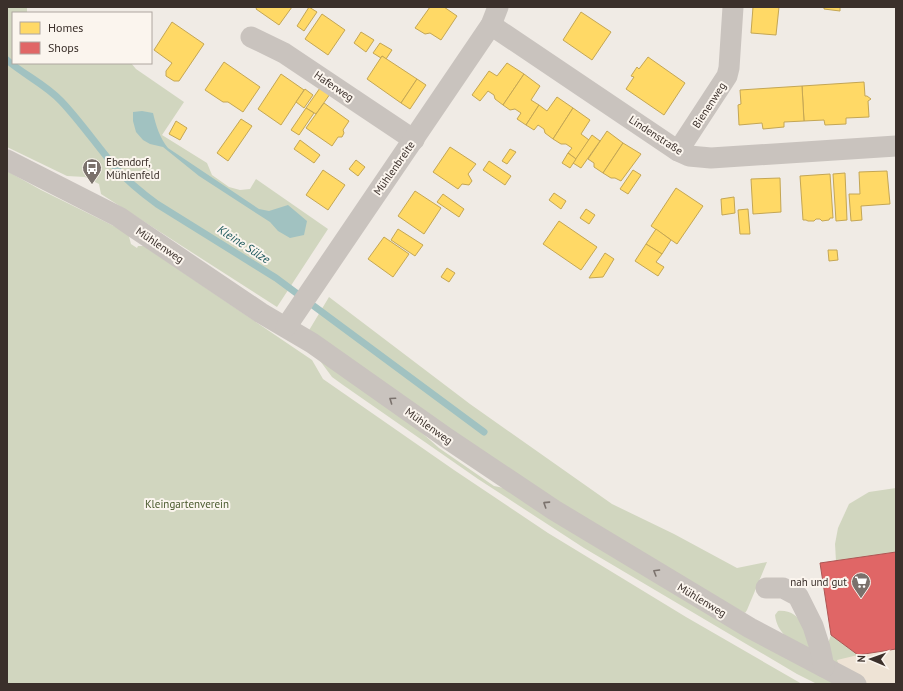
<svg xmlns="http://www.w3.org/2000/svg" width="903" height="691" viewBox="0 0 903 691" font-family="'PT Sans',sans-serif">
  <rect width="100%" height="100%" fill="#f0ebe5"/>
  <g fill="#d1d6bf">
    <polygon points="7,7 27,7 27,13 13,13 13,63 131,63 136,69 184,102 162,135 207,163 212,175 229,187 240,190 250,189 256,179 328,229 277,307 101,194 99,184 85,177 67,176 7,147"/>
    <polygon points="7,171 41,190 128,233 131,244 137,248 138,246 144,246 312,360 323,379 454,470 548,533 686,617 802,684 7,684"/>
    <polygon points="329,297 470,404 612,504 674,534 737,568 767,562 747,610 745,613 612,539 308,332"/>
    <polygon points="318,358 413,425 439,448 494,486 513,490 840,684 817,684 797,674 584,548 478,479 343,385 332,377"/>
    <polygon points="896,488 896,552 836,561 835,544 838,528 849,504 869,492"/>
    <path d="M 778,611 C 801,609 805,631 811,648 L 804,649 C 790,640 777,633 775,615 Z"/>
    <polygon points="831,635 858,655 895,649 896,658 896,684 869,684 832,661 826,649"/>
  </g>
  <polygon fill="#eee3d5" points="896,649 896,684 869,684 854,677 840,668 837,660 858,655"/>
  <path fill="#a1c2c1" d="M 142,111 L 153,113 C 156,126 160,138 168,148 L 259,209 L 269,211 L 288,205 L 307,221 L 304,235 L 290,238 L 278,231 L 270,222 L 199,176 L 163,147 L 150,144 L 143,140 L 136,132 L 133,121 L 133,112 Z"/>
  <g fill="#ffd966" stroke="#c4a654">
    <polygon points="257,7 292,7 279,25 256,9"/>
    <polygon points="309,7 317,12 304,31 297,26"/>
    <polygon points="430,7 444,7 457,16 441,40 430,33 425,34 415,28"/>
    <polygon points="753,7 779,7 776,35 751,33"/>
    <polygon points="824,7 840,7 840,11 824,9"/>
    <polygon points="581,12 611,32 592,60 563,40"/>
    <polygon points="322,14 345,30 328,55 305,39"/>
    <polygon points="172,22 204,44 179,81 174,81 166,76 166,71 172,63 154,50"/>
    <polygon points="361,32 374,40 366,52 354,43"/>
    <polygon points="380,43 392,50 386,59 382,56 381,58 373,53"/>
    <polygon points="382,56 417,79 401,103 367,79"/>
    <polygon points="648,57 685,83 664,115 626,89 634,77 631,76 637,67 639,69"/>
    <polygon points="224,62 260,87 243,112 228,102 223,102 205,90"/>
    <polygon points="507,63 524,74 503,105 495,99 494,95 488,91 480,101 472,95 489,71 497,76"/>
    <polygon points="281,74 304,90 281,125 258,109"/>
    <polygon points="524,74 540,86 531,100 539,105 526,125 517,119 521,113 515,109 510,110 503,105"/>
    <polygon points="417,79 426,85 410,109 401,103"/>
    <polygon points="864,82 865,96 867,96 871,99 868,101 869,117 846,118 846,124 825,125 824,120 804,121 802,86"/>
    <polygon points="802,86 804,121 784,122 784,127 763,129 762,123 739,125 738,105 741,104 740,90"/>
    <polygon points="320,88 330,94 316,114 306,108"/>
    <polygon points="305,89 313,95 304,108 296,102"/>
    <polygon points="557,97 573,108 553,139 545,133 544,129 538,125 534,130 526,125 539,105 547,111"/>
    <polygon points="324,103 349,121 343,130 344,133 342,137 338,137 332,146 306,128"/>
    <polygon points="306,108 314,113 299,135 291,130"/>
    <polygon points="573,108 590,120 581,134 589,140 576,159 568,153 572,148 566,144 561,144 553,139"/>
    <polygon points="241,119 252,126 228,161 217,153"/>
    <polygon points="176,121 187,128 180,140 169,134"/>
    <polygon points="607,131 623,143 603,173 594,167 594,163 588,159"/>
    <polygon points="592,135 600,141 581,168 573,163"/>
    <polygon points="300,140 320,155 314,163 294,149"/>
    <polygon points="623,143 641,154 621,181 615,178 611,178 603,173"/>
    <polygon points="450,147 476,164 468,174 472,181 469,185 462,184 458,189 433,172"/>
    <polygon points="510,149 516,152 507,164 502,161"/>
    <polygon points="568,153 576,159 570,168 562,163"/>
    <polygon points="356,160 365,167 358,176 349,169"/>
    <polygon points="489,161 511,176 505,185 483,170"/>
    <polygon points="323,170 345,185 328,210 306,195"/>
    <polygon points="633,170 641,175 628,194 620,189"/>
    <polygon points="887,171 890,204 861,206 862,220 851,221 849,194 860,194 859,172"/>
    <polygon points="845,173 847,220 836,221 833,174"/>
    <polygon points="830,174 833,218 830,218 829,220 822,221 820,219 816,219 814,221 808,221 806,220 803,220 800,176"/>
    <polygon points="780,178 781,212 753,214 751,179"/>
    <polygon points="676,188 703,206 677,244 651,226"/>
    <polygon points="415,191 441,208 424,234 398,216"/>
    <polygon points="554,193 566,201 561,209 549,200"/>
    <polygon points="443,194 464,209 459,217 437,202"/>
    <polygon points="734,197 735,213 722,215 721,199"/>
    <polygon points="586,209 595,215 589,224 580,218"/>
    <polygon points="748,209 750,234 740,234 738,210"/>
    <polygon points="559,221 597,247 581,270 543,244"/>
    <polygon points="398,229 423,245 415,256 391,240"/>
    <polygon points="656,229 671,240 662,254 646,244"/>
    <polygon points="384,237 409,254 393,277 368,259"/>
    <polygon points="646,244 662,254 656,262 664,267 658,276 635,261"/>
    <polygon points="828,250 837,250 838,260 829,261"/>
    <polygon points="605,253 614,259 603,277 589,278"/>
    <polygon points="447,268 455,273 449,282 441,277"/>
  </g>
  <polygon fill="#e06666" stroke="#ae5654" points="896,552 896,649 858,655 831,635 820,563"/>
  <g fill="none" stroke-linecap="round" stroke-linejoin="round">
    <path stroke="#a1c2c1" stroke-width="7" d="M 7,60 C 24,75 45,84 61,101 C 81,122 97,146 116,168 C 128,182 142,193 157,204 L 276,278 L 484,432"/>
    <g stroke="#c9c3be" stroke-width="21">
      <polyline points="491,25 678,151 689,156 711,158 896,146"/>
      <polyline points="251,37 284,53 414,140"/>
      <polyline points="678,151 727,76 729,68 733,7"/>
      <polyline points="7,160 119,217 132,226 261,313 312,343 448,439 554,510 750,628 856,684"/>
      <polyline points="286,327 491,25 498,7"/>
      <polyline points="766,588 783,588 798,596 813,626 820,648 824,667"/>
    </g>
  </g>
  <defs><path id="oneway-chevron" d="M-2-3.5L2.5 0L-2 3.5" fill="none" stroke-width="1.6" stroke-linecap="round" stroke-linejoin="round"/></defs>
  <g stroke="#7b726d">
    <use href="#oneway-chevron" transform="translate(392 400) rotate(-145)"/>
    <use href="#oneway-chevron" transform="translate(546 504) rotate(-147)"/>
    <use href="#oneway-chevron" transform="translate(656 572) rotate(-149)"/>
  </g>
  <defs>
    <symbol id="bus-pin" viewBox="-11 -11 22 30"><path d="M0 17L-7.5 6A9.5 9.5 0 1 1 7.5 6Z" fill="#7a716c" stroke="#fbf5ee"/><path d="M-5-6H5V4H4V6H2V4H-2V6H-4V4H-5ZM-3.5-4V0h7V-4ZM-3.5 1.2v1.5H-2V1.2ZM2 1.2v1.5H3.5V1.2Z" fill="#fff"/></symbol>
    <symbol id="supermarket-pin" viewBox="-11 -11 22 30"><path d="M0 17L-7.5 6A9.5 9.5 0 1 1 7.5 6Z" fill="#7a716c" stroke="#fbf5ee"/><path d="M-6-5.5h2.5l.6 2H6L4.5 2H-2.5L-4.4-4H-6ZM-1.5 3.2a1.3 1.3 0 1 0 .1 0ZM3 3.2a1.3 1.3 0 1 0 .1 0Z" fill="#fff"/></symbol>
  </defs>
  <g fill-rule="evenodd">
    <use href="#bus-pin" x="81" y="157" width="22" height="30"/>
    <use href="#supermarket-pin" x="850" y="571" width="22" height="30"/>
  </g>
  <g text-anchor="middle" dominant-baseline="central" stroke-width="4" stroke-linejoin="round" paint-order="stroke">
    <g font-size="11" fill="#3b302b" stroke="#fbf5ee">
      <text transform="translate(334 86) rotate(34)">Haferweg</text>
      <text transform="translate(709 105) rotate(-57)">Bienenweg</text>
      <text transform="translate(656 135) rotate(33)">Lindenstraße</text>
      <text transform="translate(394 168) rotate(-55)">Mühlenbreite</text>
      <text transform="translate(160 245) rotate(34)">Mühlenweg</text>
      <text transform="translate(429 426) rotate(35)">Mühlenweg</text>
      <text transform="translate(702 600) rotate(31)">Mühlenweg</text>
    </g>
    <g font-size="11" fill="#3b302b" stroke="#fbf5ee" text-anchor="start">
      <text x="106" y="162">Ebendorf,<tspan x="106" dy="13">Mühlenfeld</tspan></text>
      <text x="847" y="582" text-anchor="end">nah und gut</text>
    </g>
    <g font-size="11" fill="#4a5a2e" stroke="#fbf5ee">
      <text x="187" y="504">Kleingartenverein</text>
    </g>
    <g font-size="12" font-style="italic" fill="#1f5a5e" stroke="#fbf5ee">
      <text transform="translate(244 244) rotate(33)">Kleine Sülze</text>
    </g>
  </g>
  <rect width="903" height="691" fill="none" stroke="#3b302b" stroke-width="16"/>
  <rect x="12" y="12" width="140" height="52" fill="#fbf5ee" stroke="#aea6a0"/>
  <rect x="20" y="22" width="20" height="12" fill="#ffd966" stroke="#aea6a0"/>
  <text x="48" y="32" font-size="12" fill="#3b302b">Homes</text>
  <rect x="20" y="42" width="20" height="12" fill="#e06666" stroke="#aea6a0"/>
  <text x="48" y="52" font-size="12" fill="#3b302b">Shops</text>
  <g transform="translate(871 659) rotate(272)" stroke="#fbf5ee" stroke-width="3" paint-order="stroke">
  <path d="M0-3L7 15L0 10L-7 15Z" fill="#3b302b"/>
  <text y="-6" font-size="11" font-weight="bold" text-anchor="middle" fill="#3b302b">N</text>
  </g>
</svg>
